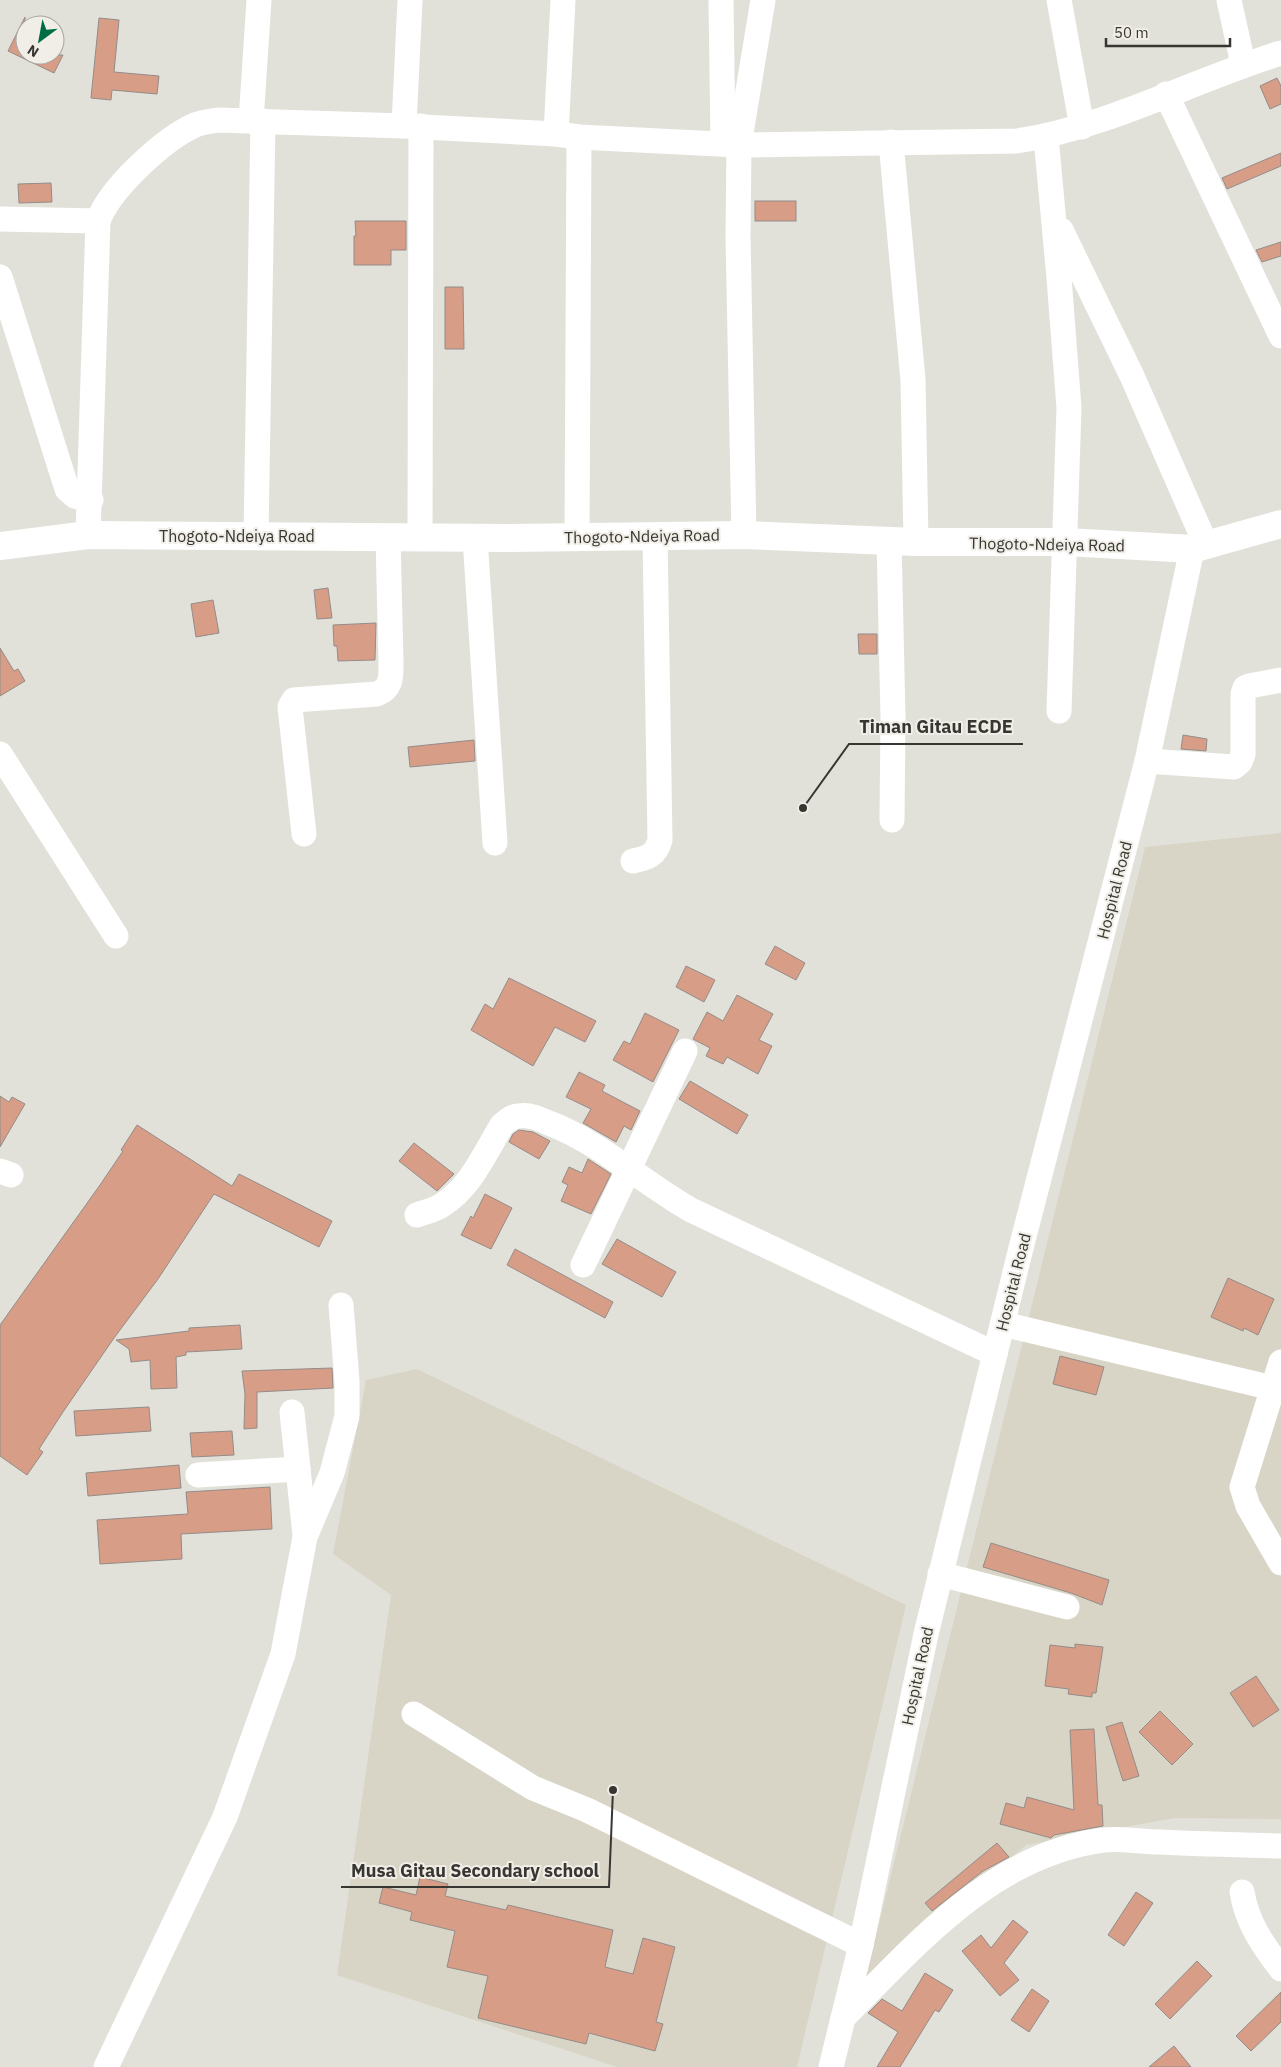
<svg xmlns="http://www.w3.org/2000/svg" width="1281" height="2067" viewBox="0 0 1281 2067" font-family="'IBM Plex Sans',sans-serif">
  <rect width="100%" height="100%" fill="#e2e1d9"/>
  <g fill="#d9d5c6">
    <polygon points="1281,833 1281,1819 1175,1818 1026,1845 864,1984 1145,847"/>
    <polygon points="417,1369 906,1605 797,2067 617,2067 337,1975 391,1595 333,1554 366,1380"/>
  </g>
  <g fill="#d79d86" stroke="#938c89">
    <polygon points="25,17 25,55 63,55 54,73 8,51"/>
    <polygon points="99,18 119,20 114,72 159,76 157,94 112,90 111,100 91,98"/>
    <polygon points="1277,78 1281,86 1281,104 1270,109 1260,86"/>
    <polygon points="1281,153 1281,166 1227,189 1222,178"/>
    <polygon points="51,183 52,202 19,203 18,184"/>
    <rect x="755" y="201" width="41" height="20"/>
    <polygon points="355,221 406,221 406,250 391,250 391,265 354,265 354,236 356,236"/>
    <polygon points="1281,242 1281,256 1262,262 1256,250"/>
    <polygon points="445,287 463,287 464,349 445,349"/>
    <polygon points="328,588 332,618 317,619 314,590"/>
    <polygon points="213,600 219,633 196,637 191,604"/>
    <polygon points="376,623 375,660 338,661 337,646 334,646 333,625"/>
    <polygon points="858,634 877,634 877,654 859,654"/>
    <polygon points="0,648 14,671 18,669 25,681 0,696"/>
    <polygon points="1183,735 1207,739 1206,751 1181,749"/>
    <polygon points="474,740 475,761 410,767 408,747"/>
    <polygon points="775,946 805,963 796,980 765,964"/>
    <polygon points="686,966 715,980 704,1002 676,987"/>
    <polygon points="509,978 596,1021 585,1042 555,1027 533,1066 471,1030 485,1004 493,1009"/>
    <polygon points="737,995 773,1014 759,1040 772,1046 758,1074 727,1057 723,1064 706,1056 710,1048 693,1039 707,1012 723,1021"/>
    <polygon points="645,1013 679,1030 653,1082 613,1060 624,1041 630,1044"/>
    <polygon points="579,1072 605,1085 602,1091 640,1111 631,1130 624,1126 616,1142 583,1123 591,1109 566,1097"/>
    <polygon points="690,1081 748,1115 737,1134 679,1099"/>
    <polygon points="0,1096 9,1102 12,1097 25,1104 0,1147"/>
    <polygon points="137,1125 232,1186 239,1174 332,1221 319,1247 214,1194 158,1279 114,1338 63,1412 39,1449 43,1452 27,1475 0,1456 0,1325 100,1185 123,1151 121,1150"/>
    <polygon points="519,1130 533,1132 550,1141 539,1159 509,1142 513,1134"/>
    <polygon points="414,1143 454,1174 437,1191 399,1161"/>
    <polygon points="588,1159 611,1174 591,1214 561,1201 568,1185 562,1182 569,1167 582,1173"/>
    <polygon points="485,1194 512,1208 491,1249 461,1235 471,1216 473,1218"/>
    <polygon points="617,1239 676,1272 662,1297 602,1264"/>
    <polygon points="515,1249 613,1302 605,1318 507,1265"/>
    <polygon points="1228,1278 1274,1299 1258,1335 1244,1328 1243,1331 1211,1317"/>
    <polygon points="240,1325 242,1349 186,1352 186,1355 176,1357 177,1388 151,1389 150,1360 131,1362 129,1349 116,1340 189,1331 189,1328"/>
    <polygon points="1060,1356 1104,1367 1096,1395 1053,1384"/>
    <polygon points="332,1368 333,1388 257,1392 257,1428 244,1429 245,1394 242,1371"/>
    <polygon points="149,1407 151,1431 76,1436 74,1411"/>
    <polygon points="232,1431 234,1455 192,1457 190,1433"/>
    <polygon points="179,1465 181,1488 88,1496 86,1473"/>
    <polygon points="270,1487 272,1529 181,1534 182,1559 100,1564 97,1520 188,1514 186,1492"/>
    <polygon points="991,1543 1109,1580 1102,1605 1071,1593 983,1567"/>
    <polygon points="1075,1644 1103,1647 1096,1693 1092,1693 1092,1697 1068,1694 1069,1689 1045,1686 1050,1645 1075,1648"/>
    <polygon points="1256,1676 1279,1710 1253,1727 1230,1693"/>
    <polygon points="1160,1711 1193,1744 1172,1765 1139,1732"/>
    <polygon points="1122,1722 1139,1776 1123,1781 1106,1727"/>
    <polygon points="1094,1729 1098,1805 1102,1805 1103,1826 1054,1835 1051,1838 1000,1824 1006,1803 1024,1808 1027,1797 1074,1810 1070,1730"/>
    <polygon points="997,1843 1009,1857 983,1871 932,1911 925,1903"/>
    <polygon points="420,1877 448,1884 445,1896 506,1910 508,1905 613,1930 605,1967 633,1974 643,1938 675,1947 656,2022 663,2024 655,2051 589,2033 586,2044 478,2018 488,1976 447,1967 455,1931 410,1920 412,1912 379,1903 383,1887 416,1895"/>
    <polygon points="1136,1892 1153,1903 1124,1946 1108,1935"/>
    <polygon points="1013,1920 1028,1932 1004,1963 1019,1980 1000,1996 962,1951 981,1935 991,1948"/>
    <polygon points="1197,1961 1212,1976 1170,2019 1155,2004"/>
    <polygon points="925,1973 953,1990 939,2012 935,2010 900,2067 877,2067 898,2032 868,2013 882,1999 902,2011"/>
    <polygon points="1032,1989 1049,2001 1029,2032 1011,2020"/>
    <polygon points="1281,1992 1281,2022 1251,2051 1236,2036"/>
    <polygon points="1174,2046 1191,2067 1149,2067"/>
  </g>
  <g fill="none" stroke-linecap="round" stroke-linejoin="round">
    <g stroke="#fff" stroke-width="25">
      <polyline points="721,0 723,144"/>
      <polyline points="1059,0 1082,127"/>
      <polyline points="1229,0 1243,64"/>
      <polyline points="1166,94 1281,336"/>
      <polyline points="251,121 259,0"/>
      <polyline points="404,126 410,0"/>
      <polyline points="556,134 563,0"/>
      <polyline points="1046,137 1059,278 1069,408 1059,711"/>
      <polyline points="891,142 913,380 916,542"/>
      <polyline points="0,219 98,221"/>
      <polyline points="1061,230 1132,376 1206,545"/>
      <polyline points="0,277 67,489 75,496 91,500"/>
      <path d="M 88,535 L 98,221 C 110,188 164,139 195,125 C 202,122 211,121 218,120 L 404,126 L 556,134 L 579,137 L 739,145 L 1017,141 C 1109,127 1193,80 1281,53"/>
      <polyline points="744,535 738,236 739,145 763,0"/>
      <polyline points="256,536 263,121"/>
      <polyline points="420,537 421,126"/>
      <polyline points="577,537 579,137"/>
      <polyline points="475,538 495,843"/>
      <polyline points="889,541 893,718 892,820"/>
      <polyline points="0,754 116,936"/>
      <polyline points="1147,761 1234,767 1240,762 1243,754 1243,694 1245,688 1249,686 1281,680"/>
      <path d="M 304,834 L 290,707 L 294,700 L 377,694 C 392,688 391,677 391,662 L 388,537"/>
      <path d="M 633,861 C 648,858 656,855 660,840 L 655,537"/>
      <polyline points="0,1171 11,1175"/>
      <path d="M 417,1215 C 425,1212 435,1210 442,1205 C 471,1187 485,1153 502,1125 C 507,1121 512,1116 519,1116 C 529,1114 540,1119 549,1123 C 601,1143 642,1182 691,1210 L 995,1354"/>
      <polyline points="583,1265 685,1051"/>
      <polyline points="1003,1324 1273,1388"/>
      <polyline points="1281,1362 1242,1487 1248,1506 1281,1563"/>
      <polyline points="292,1412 305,1535"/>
      <polyline points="198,1475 298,1469"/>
      <polyline points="940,1574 1067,1607"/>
      <polyline points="414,1714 533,1788 587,1810 861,1945"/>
      <path d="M 1242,1892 C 1247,1923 1263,1945 1281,1969"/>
      <path d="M 843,2018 C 918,1943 992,1855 1103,1840 C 1121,1838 1142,1842 1160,1842 C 1200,1844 1241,1845 1281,1846"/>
      <polyline points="106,2067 225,1817 283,1654 305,1537 332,1473 347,1416 347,1381 341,1305"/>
      <polyline points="831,2067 861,1945 926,1634 1021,1248 1147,761 1192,549"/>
    </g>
    <polyline stroke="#fff" stroke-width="28" points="0,546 88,535 509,538 744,535 916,542 1066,542 1192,549 1281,524"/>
  </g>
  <g text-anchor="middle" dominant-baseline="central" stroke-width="4" stroke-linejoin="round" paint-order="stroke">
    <g font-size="16" fill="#373633" stroke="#f0eee6">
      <text x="237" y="536">Thogoto-Ndeiya Road</text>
      <text transform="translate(642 536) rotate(-1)">Thogoto-Ndeiya Road</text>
      <text transform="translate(1047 544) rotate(1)">Thogoto-Ndeiya Road</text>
      <text transform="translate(1114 890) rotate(-76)">Hospital Road</text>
      <text transform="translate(1013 1282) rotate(-76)">Hospital Road</text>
      <text transform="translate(917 1676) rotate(-78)">Hospital Road</text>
    </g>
  </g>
  <path fill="none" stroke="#373633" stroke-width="2" d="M803 808L849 744H1023M613 1790L609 1887H341"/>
  <g fill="#373633" stroke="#f0eee6" stroke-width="2">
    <circle cx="803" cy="808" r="5"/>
    <circle cx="613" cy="1790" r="5"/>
  </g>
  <g font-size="18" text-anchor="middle" font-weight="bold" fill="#373633" stroke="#f0eee6" stroke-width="4" stroke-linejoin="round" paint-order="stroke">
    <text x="936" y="733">Timan Gitau ECDE</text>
    <text x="475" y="1877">Musa Gitau Secondary school</text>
  </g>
  <g transform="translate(40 40) rotate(212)"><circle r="24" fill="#f0eee6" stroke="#a6a49e"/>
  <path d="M0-4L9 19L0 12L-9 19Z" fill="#006c44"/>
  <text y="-8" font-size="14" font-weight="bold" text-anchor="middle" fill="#373633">N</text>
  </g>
  <path d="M1106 38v8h124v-8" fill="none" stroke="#373633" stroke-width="2.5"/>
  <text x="1114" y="38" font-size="15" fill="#373633" stroke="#f0eee6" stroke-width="4" paint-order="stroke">50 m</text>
</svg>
